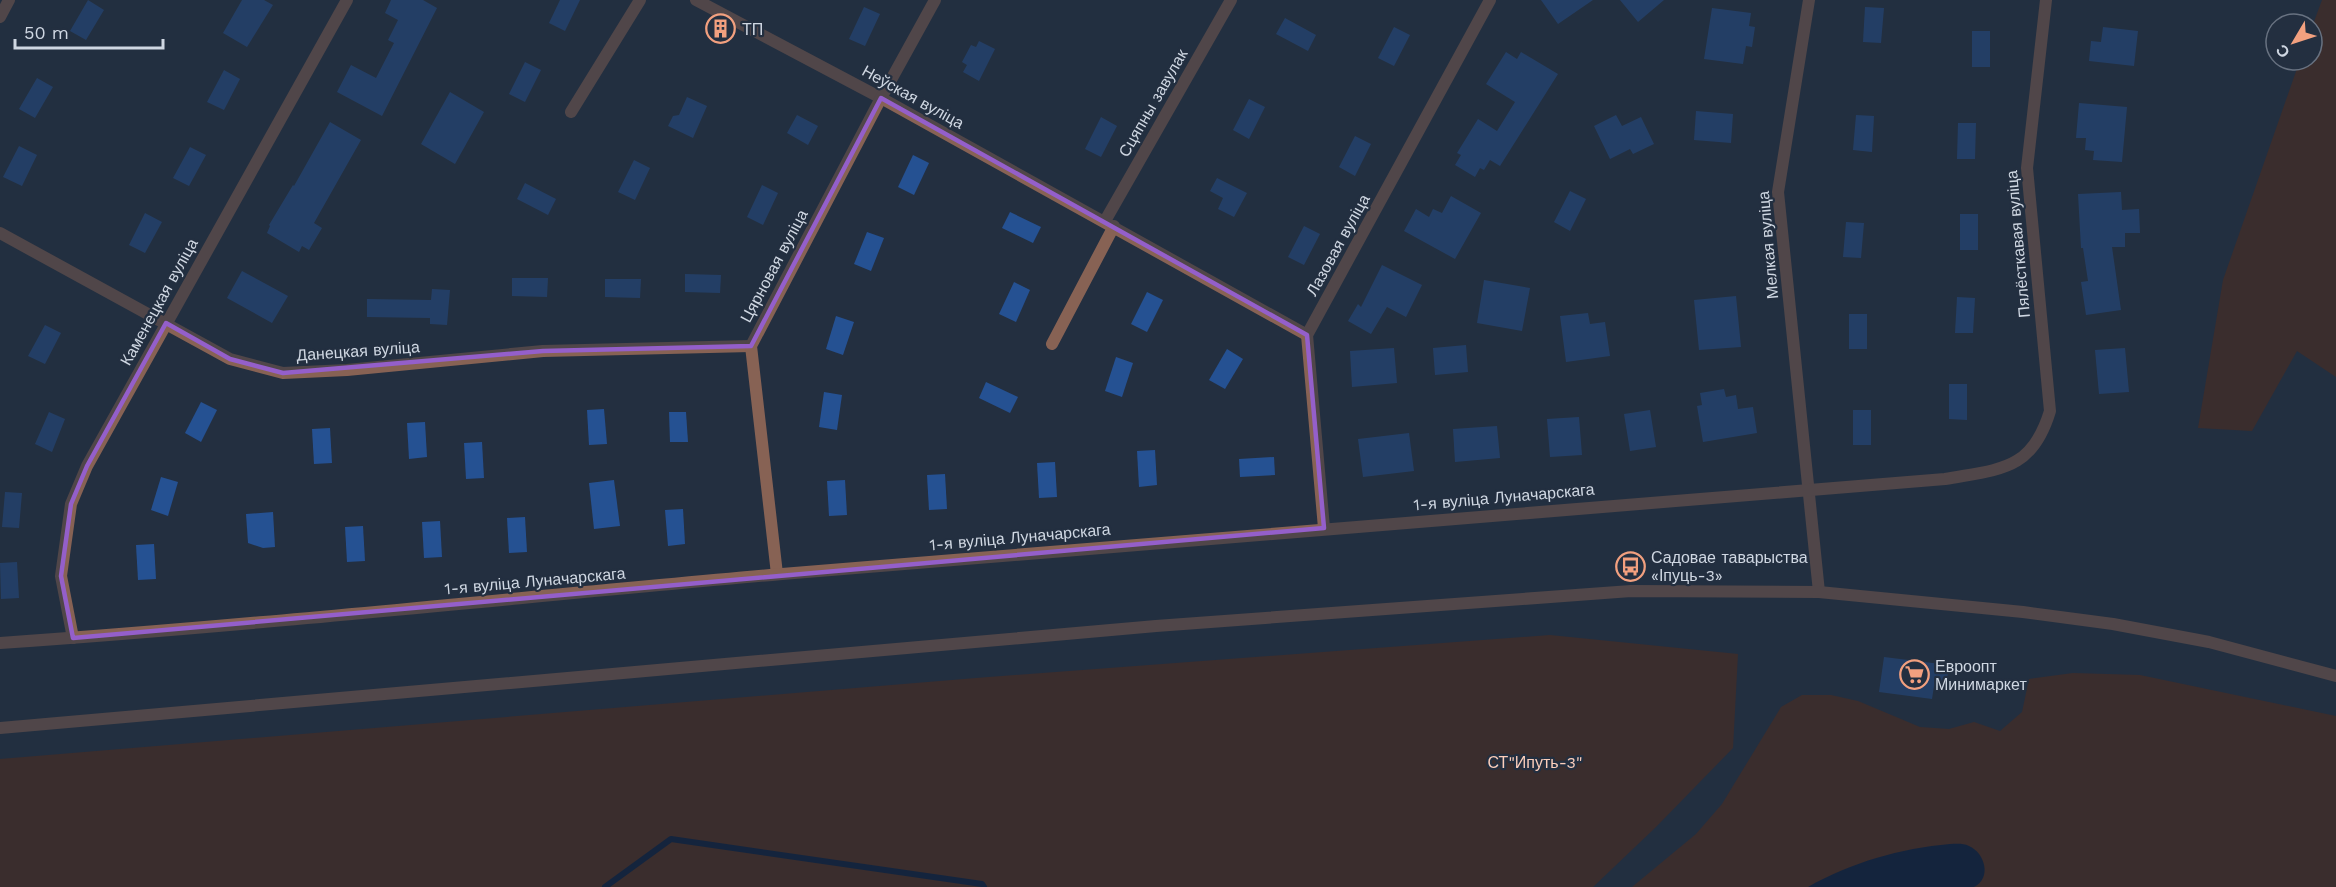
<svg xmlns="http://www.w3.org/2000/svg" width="2336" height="887" viewBox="0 0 2336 887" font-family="'Work Sans',sans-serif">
  <rect width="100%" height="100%" fill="#232f40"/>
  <g fill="#572a17">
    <polygon points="2322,0 2336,0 2336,377 2297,351 2252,431 2198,428 2223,280 2300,60 2312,60 2312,27"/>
    <polygon points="1550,635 1738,654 1733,748 1656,827 1593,887 0,887 0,759 976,678"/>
    <polygon points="2073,673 2140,675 2336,716 2336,887 1632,887 1696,834 1722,804 1781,707 1802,695 1831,695 1858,701 1920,727 1949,729 1974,722 2000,731 2022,712 2029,679"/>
  </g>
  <path fill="#03183a" d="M 1950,844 C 1956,844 1963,843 1969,846 C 1985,853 1992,878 1974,887 L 1808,887 C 1850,863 1901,848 1950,844 Z"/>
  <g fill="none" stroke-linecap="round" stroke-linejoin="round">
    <polyline stroke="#03183a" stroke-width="6" points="605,887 671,839 982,884 984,887"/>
  </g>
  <g fill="#255192">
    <polygon points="88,0 104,10 86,40 70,31"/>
    <polygon points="242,0 264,0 273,5 247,47 223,33"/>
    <polygon points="391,0 423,0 437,8 382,116 337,92 351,65 376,78 394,43 388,40 398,20 385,13"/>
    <polygon points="560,0 580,0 565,31 549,23"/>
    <polygon points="1541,0 1593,0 1558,24"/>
    <polygon points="1620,0 1664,0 1638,22"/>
    <polygon points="864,7 880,14 865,46 849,39"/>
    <polygon points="1865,7 1884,8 1881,43 1863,42"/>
    <polygon points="1712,8 1751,13 1749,26 1755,27 1752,47 1746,46 1743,64 1704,59"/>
    <polygon points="1285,18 1316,35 1308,51 1276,34"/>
    <polygon points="1394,27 1410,35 1394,66 1378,58"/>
    <polygon points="2103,27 2138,31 2134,66 2089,61 2091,41 2101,42"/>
    <rect x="1972" y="31" width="18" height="36"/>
    <polygon points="979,41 995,49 979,81 963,72 967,65 962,62 971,45 976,47"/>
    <polygon points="1506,52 1517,59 1521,52 1558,74 1500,166 1490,160 1484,170 1480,168 1475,177 1455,165 1461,155 1457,153 1478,119 1497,131 1515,102 1486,84"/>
    <polygon points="525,62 541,70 525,102 509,94"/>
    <polygon points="224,70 240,79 224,110 207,102"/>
    <polygon points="37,78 53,87 35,118 19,109"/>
    <polygon points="450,92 484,112 455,164 421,144"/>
    <polygon points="687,97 707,106 693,138 668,126 673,116 679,115"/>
    <polygon points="1249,99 1265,107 1249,139 1233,130"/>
    <polygon points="2079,103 2127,107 2122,162 2093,160 2094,151 2085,150 2086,138 2076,138"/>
    <polygon points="1696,111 1733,114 1731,143 1694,140"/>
    <polygon points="797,115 818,126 808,145 787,133"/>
    <polygon points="1616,115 1622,126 1641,117 1654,144 1633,154 1630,149 1610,159 1594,126"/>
    <polygon points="1856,115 1874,116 1872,152 1853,150"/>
    <polygon points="1101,117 1117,126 1101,157 1085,149"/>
    <polygon points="330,122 361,140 314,223 322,228 309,250 302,246 299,252 267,233 270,226 269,225 293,185 294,186"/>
    <polygon points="1958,123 1976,123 1975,159 1957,159"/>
    <polygon points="1355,136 1371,144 1355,176 1339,167"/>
    <polygon points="19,146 37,155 22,186 3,177"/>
    <polygon points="190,147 206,155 189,186 173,178"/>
    <polygon points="913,155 929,163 914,195 898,187"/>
    <polygon points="634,160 650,168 635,200 618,192"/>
    <polygon points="1217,178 1247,193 1234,217 1218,209 1223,198 1210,191"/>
    <polygon points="525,183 556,199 548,215 517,199"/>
    <polygon points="762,185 778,193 763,225 747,217"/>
    <polygon points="1570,191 1586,199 1570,231 1554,222"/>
    <polygon points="2121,192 2122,210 2139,209 2140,233 2125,233 2125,247 2112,247 2121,310 2086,315 2081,282 2088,281 2083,248 2081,248 2078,194"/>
    <polygon points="1451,196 1481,213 1455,259 1404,231 1416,209 1429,217 1433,209 1442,213"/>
    <polygon points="1010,212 1041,227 1033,243 1002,228"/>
    <polygon points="145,213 162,222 145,253 129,245"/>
    <rect x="1960" y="214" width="18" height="36"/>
    <polygon points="1846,222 1864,223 1861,258 1843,257"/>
    <polygon points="1304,226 1320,234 1304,265 1288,257"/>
    <polygon points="867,232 884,238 871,271 854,264"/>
    <polygon points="1382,265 1422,285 1406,317 1387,307 1371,334 1348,321 1358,304 1361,307"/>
    <polygon points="242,271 288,296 272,323 227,298"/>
    <polygon points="685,274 721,275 720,293 685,292"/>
    <polygon points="512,278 548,278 547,297 512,296"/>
    <polygon points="605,279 641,279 640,298 605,297"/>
    <polygon points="1484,280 1530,288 1522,331 1477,323"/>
    <polygon points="1014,282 1030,290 1016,322 999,314"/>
    <polygon points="432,289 450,290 447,325 430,324 430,318 367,317 367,299 431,300"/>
    <polygon points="1147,292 1163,300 1147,332 1131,324"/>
    <polygon points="1736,296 1741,347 1699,350 1694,300"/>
    <polygon points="1957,297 1975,298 1973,333 1955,333"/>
    <polygon points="1588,313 1590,324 1605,322 1610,356 1566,362 1560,316"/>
    <rect x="1849" y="314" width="18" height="35"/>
    <polygon points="836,316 854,322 843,355 826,349"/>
    <polygon points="45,325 61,333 45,364 28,356"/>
    <polygon points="1466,345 1468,372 1435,375 1433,348"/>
    <polygon points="1394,348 1397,383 1352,387 1350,351"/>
    <polygon points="2125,348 2129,392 2099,394 2095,350"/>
    <polygon points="1227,349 1243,359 1225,389 1209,380"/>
    <polygon points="1116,357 1133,363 1122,397 1105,391"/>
    <polygon points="986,382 1018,397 1010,413 979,398"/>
    <polygon points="1949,384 1967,384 1967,420 1949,419"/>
    <polygon points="1724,389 1726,397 1736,395 1738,409 1753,407 1757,433 1703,442 1697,406 1702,405 1700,393"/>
    <polygon points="824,392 842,395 837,430 819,427"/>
    <polygon points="201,402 217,410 201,442 185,433"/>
    <polygon points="604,409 607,444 589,445 587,410"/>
    <polygon points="1650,410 1656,447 1630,451 1624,414"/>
    <rect x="1853" y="410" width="18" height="35"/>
    <polygon points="49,412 65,419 52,452 35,444"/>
    <polygon points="669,412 686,412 688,442 670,442"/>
    <polygon points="1579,417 1582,455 1550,457 1547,419"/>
    <polygon points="425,422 427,457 409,459 407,423"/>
    <polygon points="1497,426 1500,458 1455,462 1453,429"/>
    <polygon points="330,428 332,463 314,464 312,429"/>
    <polygon points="1409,433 1414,471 1363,477 1358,439"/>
    <polygon points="482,442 484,478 466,479 464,443"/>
    <polygon points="1155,450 1157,485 1139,487 1137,451"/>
    <polygon points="1274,457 1275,475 1240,477 1239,459"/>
    <polygon points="1055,462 1057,497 1039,498 1037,463"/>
    <polygon points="945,474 947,509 929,510 927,475"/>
    <polygon points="161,477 178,482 168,516 151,510"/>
    <polygon points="614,480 620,526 594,529 589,483"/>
    <polygon points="845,480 847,515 829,516 827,481"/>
    <polygon points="5,492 22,493 19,528 2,527"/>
    <polygon points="683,509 685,544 668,546 665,510"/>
    <polygon points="273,512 275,547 263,548 248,543 246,514"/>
    <polygon points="525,517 527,552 509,553 507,518"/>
    <polygon points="440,521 442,557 424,558 422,522"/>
    <polygon points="363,526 365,561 347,562 345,527"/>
    <polygon points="154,544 156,579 138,580 136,545"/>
    <polygon points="17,562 19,598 1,599 0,563"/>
    <polygon points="1884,657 1949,665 1946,687 1934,686 1932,699 1879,692"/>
  </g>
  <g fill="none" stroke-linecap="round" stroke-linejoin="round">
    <g stroke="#876254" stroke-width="12">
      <polyline points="696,0 881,98 1307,335"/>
      <polyline points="1809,0 1778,192 1819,592"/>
      <polyline points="571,112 640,0"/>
      <polyline points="1105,221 1231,0"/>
      <polyline points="0,233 230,359 283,373 347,370 543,351 751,346"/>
      <polyline points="1052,344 1114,226"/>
      <polyline points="1324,528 1307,335 1490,0"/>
      <polyline points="777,574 751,346 881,98 935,0"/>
      <polyline points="73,638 61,576 71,504 87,466 347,0"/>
      <path d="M 0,643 C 261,625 521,597 782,574 C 1169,539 1557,509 1945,479 C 2000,469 2032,471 2050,411 L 2027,168 L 2046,0"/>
    </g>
    <g stroke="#876254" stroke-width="12">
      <polyline points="0,17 9,0"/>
      <polyline points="0,728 1156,626 1631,591 1819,592 2023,612 2113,624 2209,642 2336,676"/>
    </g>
  </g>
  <path d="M0 0H2336V887H0ZM 881,98 L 1307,335 L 1324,528 L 73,638 L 61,576 L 71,504 L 87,466 L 166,323 L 230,359 L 283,373 L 543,351 L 751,346 Z" fill="#232f40" fill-opacity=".55" fill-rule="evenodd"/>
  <path fill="none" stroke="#945fca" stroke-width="4.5" stroke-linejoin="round" d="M 881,98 L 1307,335 L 1324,528 L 73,638 L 61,576 L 71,504 L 87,466 L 166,323 L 230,359 L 283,373 L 543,351 L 751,346 Z"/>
  <defs>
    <symbol id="building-ring" viewBox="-11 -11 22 22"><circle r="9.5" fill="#232f40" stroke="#f2a07f" stroke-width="1.5"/><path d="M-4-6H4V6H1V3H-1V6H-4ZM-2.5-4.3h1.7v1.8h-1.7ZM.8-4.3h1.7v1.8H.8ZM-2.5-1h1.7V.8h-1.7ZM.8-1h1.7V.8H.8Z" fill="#f2a07f"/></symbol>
    <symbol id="bus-ring" viewBox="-11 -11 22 22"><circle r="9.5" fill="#232f40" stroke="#f2a07f" stroke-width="1.5"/><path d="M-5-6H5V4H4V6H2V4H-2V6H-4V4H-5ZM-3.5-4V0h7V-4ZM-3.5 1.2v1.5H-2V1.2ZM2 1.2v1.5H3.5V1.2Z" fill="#f2a07f"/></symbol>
    <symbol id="supermarket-ring" viewBox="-11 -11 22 22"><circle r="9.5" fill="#232f40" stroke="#f2a07f" stroke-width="1.5"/><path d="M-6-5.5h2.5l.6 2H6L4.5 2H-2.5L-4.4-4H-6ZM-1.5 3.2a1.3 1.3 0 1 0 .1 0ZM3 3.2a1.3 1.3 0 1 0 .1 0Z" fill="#f2a07f"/></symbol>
  </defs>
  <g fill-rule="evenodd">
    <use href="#building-ring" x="704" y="12" width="33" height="33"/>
    <use href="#bus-ring" x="1614" y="550" width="33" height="33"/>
    <use href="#supermarket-ring" x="1898" y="658" width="33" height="33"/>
  </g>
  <g text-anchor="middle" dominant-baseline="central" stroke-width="4.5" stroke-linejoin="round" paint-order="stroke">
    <g font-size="16" fill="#cfd7e2" stroke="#232f40" text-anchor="start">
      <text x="742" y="29">ТП</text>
      <text x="1651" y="557">Садовае таварыства<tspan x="1651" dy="18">«Іпуць-3»</tspan></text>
      <text x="1935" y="666">Евроопт<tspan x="1935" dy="18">Минимаркет</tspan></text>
    </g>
    <g font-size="16" fill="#cfd7e2" stroke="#232f40">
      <text transform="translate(913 97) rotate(29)">Неўская вуліца</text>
      <text transform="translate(1153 103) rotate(-60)">Сцяпны завулак</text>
      <text transform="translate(2018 244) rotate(-95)">Пялёсткавая вуліца</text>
      <text transform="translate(1338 245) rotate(-61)">Лазовая вуліца</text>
      <text transform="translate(1768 245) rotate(-95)">Мелкая вуліца</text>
      <text transform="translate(774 266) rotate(-62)">Цярновая вуліца</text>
      <text transform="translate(159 302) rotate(-61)">Каменецкая вуліца</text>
      <text transform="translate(358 351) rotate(-4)">Данецкая вуліца</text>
      <text transform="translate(1504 497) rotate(-5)">1-я вуліца Луначарскага</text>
      <text transform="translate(1020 537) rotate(-5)">1-я вуліца Луначарскага</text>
      <text transform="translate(535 581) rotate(-5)">1-я вуліца Луначарскага</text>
    </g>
    <g font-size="16" fill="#fccebb" stroke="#232f40">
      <text x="1535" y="762">СТ"Ипуть-3"</text>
    </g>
  </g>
  <g transform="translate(2294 42) rotate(231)"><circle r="28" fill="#232f40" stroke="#687281" stroke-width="1.5"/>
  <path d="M0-4.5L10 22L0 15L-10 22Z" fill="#f2a07f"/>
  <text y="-9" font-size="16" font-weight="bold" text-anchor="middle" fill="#cfd7e2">С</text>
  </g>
  <path d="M15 39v9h148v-9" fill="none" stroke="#cfd7e2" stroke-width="3"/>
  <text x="24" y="39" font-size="18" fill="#cfd7e2" stroke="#232f40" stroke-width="4.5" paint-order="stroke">50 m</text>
</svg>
